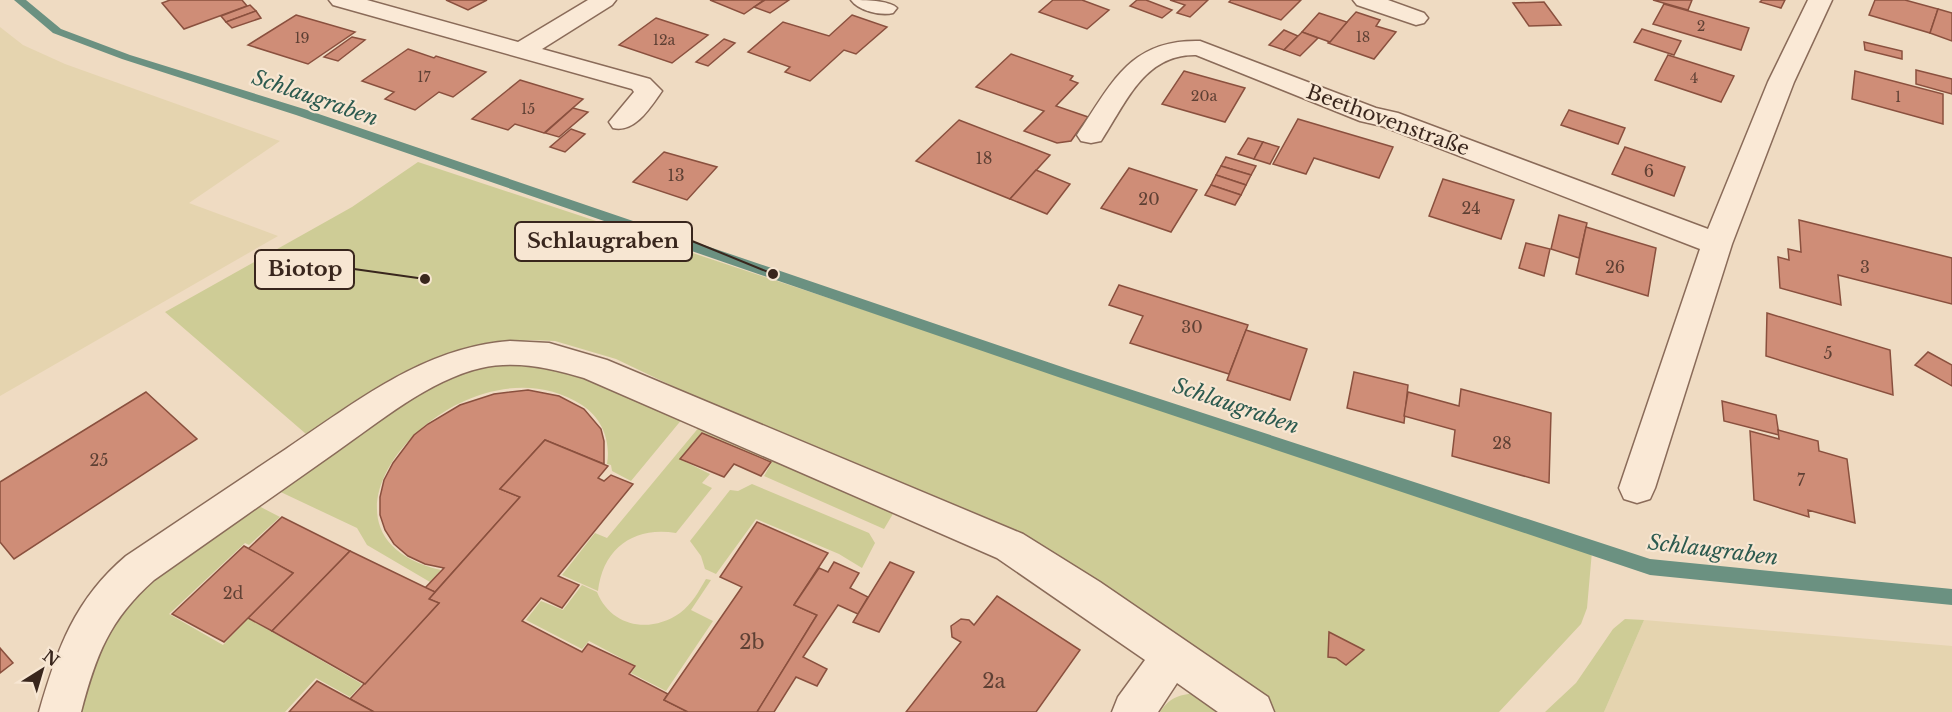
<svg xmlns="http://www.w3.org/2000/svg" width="1952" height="712" viewBox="0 0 1952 712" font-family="'Libre Baskerville',serif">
  <rect width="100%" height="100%" fill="#efdbc2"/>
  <g fill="#e5d4af">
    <polygon points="0,27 23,45 65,64 280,141 189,203 278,236 0,396"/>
    <polygon points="1644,620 1952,646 1952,712 1604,712"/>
  </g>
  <g fill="#cecc96">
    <polygon points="418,162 1592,551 1587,608 1581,624 1499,712 1274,712 1041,549 706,402 616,359 555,341 530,340 484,345 313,440 165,312 352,207"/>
    <path d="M 502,362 L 550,364 L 683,418 L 631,481 L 612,471 L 611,465 L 607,464 C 611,441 602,418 582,405 C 461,328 279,532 441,570 L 430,582 L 367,545 L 357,528 L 270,487 L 384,409 L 460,371 Z"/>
    <path d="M 700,426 L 897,507 L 884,529 L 764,476 L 772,462 L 702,432 L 680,459 L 710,474 L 702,483 L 712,488 L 676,533 C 634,526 603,548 598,591 L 562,575 L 595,533 L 607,538 Z"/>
    <polygon points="752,484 869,533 875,543 862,568 839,554 756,519 716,574 705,569 701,556 690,541 730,490 738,491"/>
    <polygon points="249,501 280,517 249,545 245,543 169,614 223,645 248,618 362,684 350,697 316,678 285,712 79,712 95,651 125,601"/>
    <path d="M 706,579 L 711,580 L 691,610 L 713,621 L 666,691 L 631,673 L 636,666 L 589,641 L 582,649 L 526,620 L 541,601 L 563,610 L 582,585 L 597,592 C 611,627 650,634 680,613 C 692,604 699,591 706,579 Z"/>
    <polygon points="1625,619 1644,620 1604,712 1545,712 1576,683 1613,629"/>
    <path d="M 1199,693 L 1226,712 L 1160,712 C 1170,696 1182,694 1199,693 Z"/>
  </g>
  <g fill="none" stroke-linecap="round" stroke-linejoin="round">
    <polygon fill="#6b9181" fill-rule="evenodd" points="14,0 26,0 61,29 130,55 304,109 1071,370 1650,559 1952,589 1952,605 1650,575 1061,378 296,115 122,59 53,33"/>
  </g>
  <g fill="#cf8d77" stroke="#8a503e" stroke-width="1.5">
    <polygon points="170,0 242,0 247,6 184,29 162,3"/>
    <polygon points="446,0 487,0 468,10"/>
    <polygon points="710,0 764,0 744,14"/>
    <polygon points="765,0 789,0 770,13 754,7"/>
    <polygon points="1053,0 1082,0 1109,10 1087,29 1039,12"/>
    <polygon points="1137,0 1146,0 1172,10 1162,18 1130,6"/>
    <polygon points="1170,0 1208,0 1190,17 1177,13 1185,5"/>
    <polygon points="1231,0 1301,0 1281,20 1229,2"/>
    <polygon points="1653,0 1692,0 1688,10"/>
    <polygon points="1762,0 1785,0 1781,8 1760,2"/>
    <polygon points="1875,0 1905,0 1938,9 1930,33 1869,15"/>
    <polygon points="1544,2 1561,25 1529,26 1513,3"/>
    <polygon points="1664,4 1749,28 1741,50 1653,24"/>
    <polygon points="250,5 256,11 226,22 221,16"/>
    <polygon points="1938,9 1952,13 1952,41 1930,33"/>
    <polygon points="256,11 261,18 232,28 226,22"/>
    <polygon points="1356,12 1380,20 1376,26 1396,32 1374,59 1328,43"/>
    <polygon points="1319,13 1347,22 1330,42 1302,32"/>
    <polygon points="296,15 355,32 308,64 248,45"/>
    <polygon points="852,15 887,27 856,54 844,50 810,81 785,72 790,67 748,52 783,22 829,36"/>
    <polygon points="656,18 708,35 672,63 619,45"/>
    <polygon points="1642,29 1681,41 1674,55 1634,42"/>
    <polygon points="1284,30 1298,36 1284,50 1269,45"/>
    <polygon points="1302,32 1318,38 1300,56 1284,50"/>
    <polygon points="352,37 365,40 338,61 324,57"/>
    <polygon points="724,39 735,43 708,66 696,62"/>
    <polygon points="1864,42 1902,51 1902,59 1865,50"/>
    <polygon points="408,49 434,58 436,56 486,72 453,97 439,92 415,110 385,99 394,92 362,81"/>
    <polygon points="1011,54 1073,76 1070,80 1078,83 1056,106 1088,117 1071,141 1057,143 1024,131 1044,111 976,87"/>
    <polygon points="1668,55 1734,76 1721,102 1655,80"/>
    <polygon points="1916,70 1952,79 1952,94 1916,84"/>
    <polygon points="1184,71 1245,88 1225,122 1162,104"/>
    <polygon points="1855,71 1943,94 1943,124 1852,99"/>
    <polygon points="520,80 583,99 544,133 515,124 508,130 472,119"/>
    <polygon points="573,108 588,112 559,137 545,133"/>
    <polygon points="1569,110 1625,128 1618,144 1561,125"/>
    <polygon points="1298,119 1393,147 1379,178 1314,158 1306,174 1273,164"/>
    <polygon points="959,120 1050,155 1010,199 916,161"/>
    <polygon points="571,129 585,134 565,152 550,147"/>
    <polygon points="1248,138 1263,142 1254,159 1238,154"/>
    <polygon points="1263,142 1279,147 1270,164 1254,159"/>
    <polygon points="1625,147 1685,167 1674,196 1612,174"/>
    <polygon points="664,152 717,167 687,200 633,182"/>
    <polygon points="1226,157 1256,166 1251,175 1221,166"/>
    <polygon points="1221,166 1251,175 1246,185 1216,175"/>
    <polygon points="1129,168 1197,190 1171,232 1101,208"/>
    <polygon points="1036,170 1070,184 1047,214 1010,199"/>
    <polygon points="1216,175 1246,185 1241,195 1211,185"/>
    <polygon points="1443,179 1514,200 1501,239 1429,216"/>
    <polygon points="1211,185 1241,195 1235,205 1205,195"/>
    <polygon points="1559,215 1587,223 1579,258 1551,249"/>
    <polygon points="1799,220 1952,258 1952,304 1838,275 1841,305 1780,288 1778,257 1789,260 1788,249 1801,252"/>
    <polygon points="1586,227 1656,248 1648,296 1576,274"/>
    <polygon points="1526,243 1550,249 1544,276 1519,268"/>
    <polygon points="1119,285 1248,325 1229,374 1130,343 1143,316 1109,305"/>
    <polygon points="1767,313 1890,350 1893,395 1766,356"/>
    <polygon points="1246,330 1307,349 1290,400 1227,380"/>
    <polygon points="1928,352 1952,365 1952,386 1915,365"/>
    <polygon points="1354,372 1408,385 1404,423 1347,408"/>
    <polygon points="1461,389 1551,413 1549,483 1452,456 1455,430 1404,416 1408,392 1459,406"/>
    <polygon points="528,390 559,396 584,409 601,429 604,441 604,464 545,440 500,489 520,497 435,592 425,588 444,568 425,564 408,556 394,544 385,530 380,515 380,497 384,480 393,463 414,435 428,424 460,405 494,394"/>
    <polygon points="146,392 197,439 14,559 0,542 0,482"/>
    <polygon points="1722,401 1776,415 1779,435 1724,421"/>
    <polygon points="1778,430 1818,441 1819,451 1847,459 1855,523 1808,510 1809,517 1754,500 1750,431 1779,439"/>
    <polygon points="702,433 771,462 761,476 734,464 724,477 680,459"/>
    <polygon points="545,440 608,466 598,478 604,481 611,475 633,484 558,576 579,585 562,608 541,598 522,621 582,652 588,644 635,666 629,674 668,694 664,700 688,712 374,712 350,699 439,603 429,599 520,497 500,489"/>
    <polygon points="282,517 350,551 272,631 248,618 293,573 248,549"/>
    <polygon points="757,522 828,553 794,605 817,615 757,712 688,712 664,700 742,587 720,577"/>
    <polygon points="244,546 293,573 224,642 172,614"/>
    <polygon points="350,551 435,592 429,599 439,603 365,684 272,631"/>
    <polygon points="834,562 859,573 850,588 868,597 858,614 838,605 803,657 827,669 817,686 796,677 774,712 757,712 817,615 794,605 819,568 828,572"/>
    <polygon points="890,562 914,572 879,632 853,622"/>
    <polygon points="997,596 1080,650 1036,712 906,712 961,642 952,637 951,626 961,619 969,620 974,625"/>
    <polygon points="1329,632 1364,650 1346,665 1336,658 1328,657"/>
    <polygon points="0,648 13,663 0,673"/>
    <polygon points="317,681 350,699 374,712 289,712"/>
  </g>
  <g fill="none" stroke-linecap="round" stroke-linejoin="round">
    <defs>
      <g id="minor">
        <path d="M 329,0 L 367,0 L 518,42 L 588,0 L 616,0 L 612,5 L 542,49 L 650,79 L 662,91 C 650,108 635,133 613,128 L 609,122 L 634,92 L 632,89 L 333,5 Z"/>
        <path d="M 851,0 C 865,0 888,0 897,8 L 893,13 C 881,16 859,11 851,0 Z"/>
        <polygon points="1353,0 1388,0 1424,13 1428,18 1424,23 1416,25 1357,5"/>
        <path d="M 1808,0 L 1832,0 L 1794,82 L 1732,244 L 1655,488 L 1650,499 L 1637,503 L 1624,499 L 1619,488 L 1700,249 L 1382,126 L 1360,121 L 1196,55 C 1144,54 1126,103 1101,141 L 1091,143 L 1081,141 L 1077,135 C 1112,83 1130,39 1200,41 L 1376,108 L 1398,113 L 1708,229 L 1768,82 Z"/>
        <path d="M 510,341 L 549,343 L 607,360 L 1023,534 L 1100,582 L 1268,697 L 1274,712 L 1218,712 L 1177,683 L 1158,712 L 1112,712 L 1118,697 L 1145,660 L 997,558 L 584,378 C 551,368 515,360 481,368 C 429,380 379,422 336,452 C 275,495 215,537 154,580 C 109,620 96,655 81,712 L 39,712 C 57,649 75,599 126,556 C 180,520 233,484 286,449 C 356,402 424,347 510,341 Z"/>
      </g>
    </defs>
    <use href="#minor" stroke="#8a6b59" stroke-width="3"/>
    <use href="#minor" fill="#fae9d6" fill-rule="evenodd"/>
  </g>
  <g text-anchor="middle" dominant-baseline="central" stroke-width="4.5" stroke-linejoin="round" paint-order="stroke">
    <g font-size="14" fill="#5e4034">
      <text x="1701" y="26">2</text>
      <text x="1363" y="37">18</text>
      <text x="302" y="38">19</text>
      <text x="664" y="40">12a</text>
      <text x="424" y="77">17</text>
      <text x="1694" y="78">4</text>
      <text x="1204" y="96">20a</text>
      <text x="1898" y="97">1</text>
      <text x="528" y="109">15</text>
    </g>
    <g font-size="16" fill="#5e4034">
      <text x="984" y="158">18</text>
      <text x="1649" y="171">6</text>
      <text x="676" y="175">13</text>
      <text x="1149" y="199">20</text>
      <text x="1471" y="208">24</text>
      <text x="1615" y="267">26</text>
      <text x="1865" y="267">3</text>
      <text x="1192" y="327">30</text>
      <text x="1828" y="353">5</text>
      <text x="1502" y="443">28</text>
      <text x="99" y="460">25</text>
      <text x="1801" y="480">7</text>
      <text x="233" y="593">2d</text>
    </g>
    <g font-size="20" fill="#39261d" stroke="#f7e6d2">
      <text transform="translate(1388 120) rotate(20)">Beethovenstraße</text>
    </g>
    <g font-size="20" fill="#5e4034">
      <text x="752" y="642">2b</text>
      <text x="994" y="681">2a</text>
    </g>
    <g font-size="21" font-style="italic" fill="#2c5a4f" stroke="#f7e6d2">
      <text transform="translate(315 98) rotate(19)">Schlaugraben</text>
      <text transform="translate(1236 406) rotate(19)">Schlaugraben</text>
      <text transform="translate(1713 550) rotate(7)">Schlaugraben</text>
    </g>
  </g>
  <path fill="none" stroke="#39261d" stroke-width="2" d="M773 274L692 241M425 279L354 269"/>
  <g fill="#39261d" stroke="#f7e6d2" stroke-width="2">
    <circle cx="773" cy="274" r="6"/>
    <circle cx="425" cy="279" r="6"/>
  </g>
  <g fill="#f7e6d2" stroke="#39261d" stroke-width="2">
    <rect x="515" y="222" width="177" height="39" rx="6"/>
    <rect x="255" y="250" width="99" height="39" rx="6"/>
  </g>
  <g font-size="21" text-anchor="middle" font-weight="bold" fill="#39261d">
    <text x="603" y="248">Schlaugraben</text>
    <text x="305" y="276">Biotop</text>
  </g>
  <g transform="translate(42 670) rotate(37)" stroke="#f7e6d2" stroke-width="4.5" paint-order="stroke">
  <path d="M0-4.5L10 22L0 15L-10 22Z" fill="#39261d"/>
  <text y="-9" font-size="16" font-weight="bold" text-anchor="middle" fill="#39261d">N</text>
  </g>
</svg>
